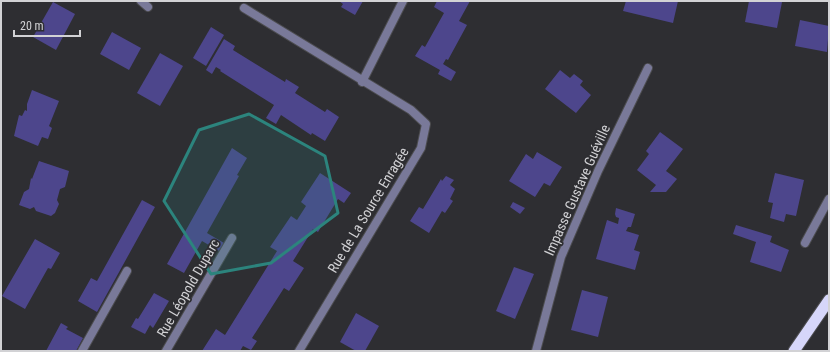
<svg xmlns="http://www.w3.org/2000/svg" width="830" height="352" viewBox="0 0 830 352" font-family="'Roboto Condensed',sans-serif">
  <rect width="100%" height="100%" fill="#2e2e32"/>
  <g fill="#4d468c">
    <polygon points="339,1 363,1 355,15 341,7 343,4"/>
    <polygon points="437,1 470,1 459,21 467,25 448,60 446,59 443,64 456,72 451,81 438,74 440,70 415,56 422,45 425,47 444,13 434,7"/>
    <polygon points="626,1 678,1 673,23 623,11"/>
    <polygon points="749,1 782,2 777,28 745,22"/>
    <polygon points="53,2 75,14 56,50 33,37"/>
    <polygon points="800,20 829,26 827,52 795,46"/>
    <polygon points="211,27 224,35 206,66 193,58"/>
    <polygon points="112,32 141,48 129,70 100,54"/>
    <polygon points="224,39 235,46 233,50 285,82 286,79 299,87 295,93 325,112 327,109 339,117 325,141 312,133 311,135 281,115 276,124 266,118 274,105 220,71 221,70 216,67 212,74 206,70"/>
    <polygon points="160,53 183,66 160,106 137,93"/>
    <polygon points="560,70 570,78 574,74 583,81 580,85 591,95 576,113 545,89"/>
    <polygon points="32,90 59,101 49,126 52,128 48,139 42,137 38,146 14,136 19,115 22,116 25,110 27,111 27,104"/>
    <polygon points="660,132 683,149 666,171 677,179 666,192 650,192 656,185 637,170 649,154 646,151"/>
    <polygon points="232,148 247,158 237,175 239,176 207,233 224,243 219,251 202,241 184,273 167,264"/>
    <polygon points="537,152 562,167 550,186 544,183 535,197 509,181 526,154 533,159"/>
    <polygon points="39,161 69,171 65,187 60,189 57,200 59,204 55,213 51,216 36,211 34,207 30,209 19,205 24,192 29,189 31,178 32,179"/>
    <polygon points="320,173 351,193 344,203 338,199 318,232 313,229 293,261 304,268 289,291 284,288 252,338 257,341 251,350 243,346 240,351 202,351 216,329 225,335 277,251 270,247 291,216 297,220 306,206 301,202"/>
    <polygon points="775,173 804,180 796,216 786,214 784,222 770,218 773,203 768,202"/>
    <polygon points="446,176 454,180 450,185 455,189 450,199 453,201 445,213 442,211 429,233 410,221 419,207 423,209 441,179 442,181"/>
    <polygon points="142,200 155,207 97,312 78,301 91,278 97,281"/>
    <polygon points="513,202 525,208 520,214 510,207"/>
    <polygon points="616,208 635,214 631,227 628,227 626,231 639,235 634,250 640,252 635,270 596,259 607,220 618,224 619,218 616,217 615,214"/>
    <polygon points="736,225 772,236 770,242 789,250 781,272 750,262 756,242 733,234"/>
    <polygon points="35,239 60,253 51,269 48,268 25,309 2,296"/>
    <polygon points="514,267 534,274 515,319 496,311"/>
    <polygon points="582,290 608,297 598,337 571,330"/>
    <polygon points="154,293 169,301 153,328 150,325 145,334 131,327 136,318 138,319"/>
    <polygon points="356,313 379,326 365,351 356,351 340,342"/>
    <polygon points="61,323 68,327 66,329 83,338 76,351 46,351"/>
  </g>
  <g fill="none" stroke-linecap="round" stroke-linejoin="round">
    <defs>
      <g id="minor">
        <polyline points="141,1 148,7"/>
        <polyline points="244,8 411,110 426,124 421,148 299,351"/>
        <polyline points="362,82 403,1"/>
        <polyline points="805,243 829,199"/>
        <polyline points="82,351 127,271"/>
        <polyline points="166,351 232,238"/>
        <polyline points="536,351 561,257 598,171 648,68"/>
      </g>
      <polyline id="trunk" points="794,351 829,300"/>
    </defs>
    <use href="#minor" stroke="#4c4c4f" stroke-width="10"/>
    <use href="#trunk" stroke="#4c4c4f" stroke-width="13"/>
    <use href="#minor" stroke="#797999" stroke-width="8"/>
    <use href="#trunk" stroke="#d6d6fa" stroke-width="11"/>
  </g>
  <path fill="#2c847d" fill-opacity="0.2" stroke="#2c847d" stroke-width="3" stroke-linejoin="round" d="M 249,114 L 325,156 L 338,213 L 271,263 L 211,274 L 164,201 L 199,130 Z"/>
  <g text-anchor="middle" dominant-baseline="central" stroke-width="3.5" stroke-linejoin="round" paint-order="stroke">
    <g font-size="14" fill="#d2d2d5" stroke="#2e2e32">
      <text transform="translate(577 190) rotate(-66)">Impasse Gustave Guéville</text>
      <text transform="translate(368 210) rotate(-59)">Rue de La Source Enragée</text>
      <text transform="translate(188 288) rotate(-60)">Rue Léopold Duparc</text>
    </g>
  </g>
  <rect width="830" height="352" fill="none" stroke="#d2d2d5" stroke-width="4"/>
  <path d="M14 30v6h66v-6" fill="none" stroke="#d2d2d5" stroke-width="2"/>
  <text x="20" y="30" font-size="12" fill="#d2d2d5" stroke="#2e2e32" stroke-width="3" paint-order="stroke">20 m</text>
</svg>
